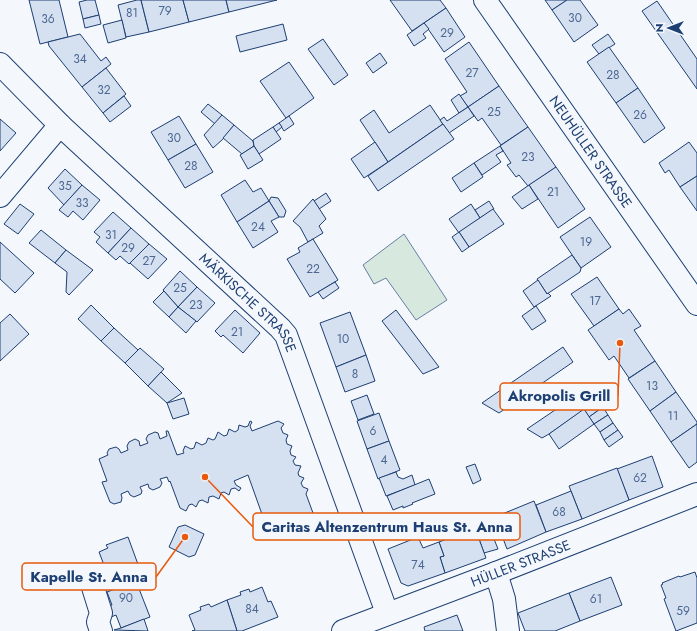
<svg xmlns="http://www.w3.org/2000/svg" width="697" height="631" viewBox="0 0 697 631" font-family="Jost,sans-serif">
  <rect width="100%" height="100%" fill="#f4f7fb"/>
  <polygon fill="#d7e8df" stroke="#687fa3" points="404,234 447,300 416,320 386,278 374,284 363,265"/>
  <g fill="#d5e0f0" stroke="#1d3f73">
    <polygon points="29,0 59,0 68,37 40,44"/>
    <polygon points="87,0 95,0 99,15 83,19 79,2"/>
    <polygon points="137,0 141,0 149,32 126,37 118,5"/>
    <polygon points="141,0 183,0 189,22 149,32"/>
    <polygon points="183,0 226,0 229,12 189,22"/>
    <polygon points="226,0 277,0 229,12"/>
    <polygon points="390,0 440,0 446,8 412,31"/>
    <polygon points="545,0 567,0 552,10"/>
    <polygon points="567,0 580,0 598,25 574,42 552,10"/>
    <polygon points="657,1 697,59 697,89 642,11"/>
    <polygon points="446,8 465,37 444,52 424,23"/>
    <polygon points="99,15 101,24 85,28 83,19"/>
    <polygon points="122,20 126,38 108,43 103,25"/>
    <polygon points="424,23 429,29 423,34 426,38 414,46 407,35"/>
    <polygon points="283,24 287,40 240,52 236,36"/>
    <polygon points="80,34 101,61 106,57 111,64 82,87 49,46 48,42"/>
    <polygon points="608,34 615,44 599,54 592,45"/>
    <polygon points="323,39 348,75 334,85 308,49"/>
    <polygon points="469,42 499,86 468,107 460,96 467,92 445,59"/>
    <polygon points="609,47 638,88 616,103 587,62"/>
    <polygon points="380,53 387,63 373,73 366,63"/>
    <polygon points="289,62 314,98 286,118 260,81"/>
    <polygon points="106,68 126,94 103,113 82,87"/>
    <polygon points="499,86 528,127 501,145 482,118 478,121 468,107"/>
    <polygon points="638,88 665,128 644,143 616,103"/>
    <polygon points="459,94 468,107 459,113 451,100"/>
    <polygon points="124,96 131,106 110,122 103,113"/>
    <polygon points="208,104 222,115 215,124 201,112"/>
    <polygon points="430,105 443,124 388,162 360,120 374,110 389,133"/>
    <polygon points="468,107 474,116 449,133 440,120 444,117 447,121"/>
    <polygon points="222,115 234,125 223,139 213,148 204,135"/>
    <polygon points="179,116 196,144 168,160 151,132"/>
    <polygon points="289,116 294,124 284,131 279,123"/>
    <polygon points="0,119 16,133 0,151"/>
    <polygon points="279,123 282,127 276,132 273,127"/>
    <polygon points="443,124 454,139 378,191 368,176"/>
    <polygon points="234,125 253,141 254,146 242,154 223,138"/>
    <polygon points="273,127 281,139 259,154 254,146 253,140"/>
    <polygon points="528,127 556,167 528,186 519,175 516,177 507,165 511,163 500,146"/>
    <polygon points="375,142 388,162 364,178 351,159"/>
    <polygon points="689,142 697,153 697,176 680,187 669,170 665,173 659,163"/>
    <polygon points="196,144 213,172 185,188 168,160"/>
    <polygon points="254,146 263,160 248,169 240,155"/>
    <polygon points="500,146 503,151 496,155 501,162 482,175 474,163"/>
    <polygon points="474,163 483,177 461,192 452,178"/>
    <polygon points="556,167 585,209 558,228 529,185"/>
    <polygon points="65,169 82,185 64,205 48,188"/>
    <polygon points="697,176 697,211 680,187"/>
    <polygon points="245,180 253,192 261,188 269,201 237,222 221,195"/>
    <polygon points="82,185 100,200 83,220 73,211 68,217 59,210"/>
    <polygon points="529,185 538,199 522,209 512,197"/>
    <polygon points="326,193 331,201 319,209 314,201"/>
    <polygon points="271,197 278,198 286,211 284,217 279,217 269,201"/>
    <polygon points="313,199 326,219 319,226 323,233 308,242 300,227 293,221"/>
    <polygon points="269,201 279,217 271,221 278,232 253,248 237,222"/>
    <polygon points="489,201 494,209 480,218 475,210"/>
    <polygon points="20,204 34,214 18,234 4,224"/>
    <polygon points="471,204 480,218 459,233 449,219"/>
    <polygon points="493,209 504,224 469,247 459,232"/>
    <polygon points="113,212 131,228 108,253 96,242 100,237 94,232"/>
    <polygon points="590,217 611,247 581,268 560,237"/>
    <polygon points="131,228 149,244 129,264 120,256 116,260 108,253"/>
    <polygon points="41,230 66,250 55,263 29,243"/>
    <polygon points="459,232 469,247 462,252 452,237"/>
    <polygon points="313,239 338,280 310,297 287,259 300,252 298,248"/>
    <polygon points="0,242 34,273 15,293 0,279"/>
    <polygon points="149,244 167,259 148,279 130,263"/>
    <polygon points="66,250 93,270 69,295 66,292 67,272 55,263"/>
    <polygon points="572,255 581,268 580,272 547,294 537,279"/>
    <polygon points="180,271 197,287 178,307 163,290"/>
    <polygon points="597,277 619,309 594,326 571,294"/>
    <polygon points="538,280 547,294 548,293 551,296 534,307 523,291"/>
    <polygon points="335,282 339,288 323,299 318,292"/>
    <polygon points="197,287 215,303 197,322 178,307"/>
    <polygon points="164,291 178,307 169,317 153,302"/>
    <polygon points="91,305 114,328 101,341 78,319"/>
    <polygon points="536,306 546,321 532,330 522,316"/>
    <polygon points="178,307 196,321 186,333 169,317"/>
    <polygon points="619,309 623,314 629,309 641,326 634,330 655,361 629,378 614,356 609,360 588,330"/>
    <polygon points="235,310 260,333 243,353 223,335 221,337 215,331"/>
    <polygon points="396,310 439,367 423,374 382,321"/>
    <polygon points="350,312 366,355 336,367 320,323"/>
    <polygon points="10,314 29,334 0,361 0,323"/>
    <polygon points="114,328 138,350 125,363 101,341"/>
    <polygon points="563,347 573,362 499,413 482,403"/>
    <polygon points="140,348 164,369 148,386 125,363"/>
    <polygon points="366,355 375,381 345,392 336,367"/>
    <polygon points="655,361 676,392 650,411 628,379"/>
    <polygon points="161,372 182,393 167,403 148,386"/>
    <polygon points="589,387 598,400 549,434 542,438 527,429"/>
    <polygon points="676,392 697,422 697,424 671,442 650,411"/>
    <polygon points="367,395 374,414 358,420 351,401"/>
    <polygon points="184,398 189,414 173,419 167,403"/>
    <polygon points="598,400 603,407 589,417 584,409"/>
    <polygon points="603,407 608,415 594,424 589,417"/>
    <polygon points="584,409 594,424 559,449 549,434"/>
    <polygon points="379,413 389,441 367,449 357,421"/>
    <polygon points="608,415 613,423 600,432 594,424"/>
    <polygon points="250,421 252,422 250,426 252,431 278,421 284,424 281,428 283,433 288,435 286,440 287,444 292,446 290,451 291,455 296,457 293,461 295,465 301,466 298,473 299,476 304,478 301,483 303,487 308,489 306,494 313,513 318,517 317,519 312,516 309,517 307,522 302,519 299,520 296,526 291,523 288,524 285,530 280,527 278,528 275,534 268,531 248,475 234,481 236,485 241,488 239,491 235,488 231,489 229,495 224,492 221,493 219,499 213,496 209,497 208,503 202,500 199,501 196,507 192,504 189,505 186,511 180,508 170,481 169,482 167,477 160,479 162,483 160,487 153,490 149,488 148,484 140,487 142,491 141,494 134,497 130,495 128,491 121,494 122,498 121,502 114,504 110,502 102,482 107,481 99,459 108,455 107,453 109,449 116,447 119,449 121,453 128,450 127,446 129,442 135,439 139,441 140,446 148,443 146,439 148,435 155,432 158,433 160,439 167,436 166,431 168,431 177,455 184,453 183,451 185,446 191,449 194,448 196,442 202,445 206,443 208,438 213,440 215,439 218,432 224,436 227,435 229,429 235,432 238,430 239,425 245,427 248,426"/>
    <polygon points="613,423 618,430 604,440 600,432"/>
    <polygon points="697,424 697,462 689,468 671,442"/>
    <polygon points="618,430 623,437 609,447 604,440"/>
    <polygon points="389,441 400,470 378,479 367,449"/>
    <polygon points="652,456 663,487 629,500 617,469"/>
    <polygon points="475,464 481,480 473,484 466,467"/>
    <polygon points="617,468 629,500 582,519 569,486"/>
    <polygon points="396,472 398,477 403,479 412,475 415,485 386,496 379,478"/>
    <polygon points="429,479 435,494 412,503 413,504 403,508 403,506 393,510 387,496"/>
    <polygon points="571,491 582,519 546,532 536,505"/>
    <polygon points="534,501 546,532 507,549 495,517"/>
    <polygon points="486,519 498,549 484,553 475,528 473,529 471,525"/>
    <polygon points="185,525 204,534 195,555 189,557 169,547 178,527"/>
    <polygon points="475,528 486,558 445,573 440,557 444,556 439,542"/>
    <polygon points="128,537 143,578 113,589 108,575 104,576 100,567 104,565 99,552 108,548 106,545"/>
    <polygon points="418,537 423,548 439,542 444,556 440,557 445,573 408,586 401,583 388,549"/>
    <polygon points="695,572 697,578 697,623 676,631 664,599 666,598 661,585 663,584 662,583 679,576 680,577"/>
    <polygon points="611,577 622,605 580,621 569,593"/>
    <polygon points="136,581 150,617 121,628 116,615 111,617 107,607 112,605 107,592"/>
    <polygon points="262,587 268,602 271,601 278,617 242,631 237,631 227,600 241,595 240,592 249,589 250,592"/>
    <polygon points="569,593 580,621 555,631 525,631 518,613"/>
    <polygon points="227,600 237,631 192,631 195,630 189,615 201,610 200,607 209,604 211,607"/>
    <polygon points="457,615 463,631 425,631 424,627"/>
    <polygon points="144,619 148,631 114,630 121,628"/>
  </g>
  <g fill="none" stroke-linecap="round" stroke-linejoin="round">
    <defs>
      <g id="minor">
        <path id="s1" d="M 485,0 L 697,304"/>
        <path id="s2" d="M 0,64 L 60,125 L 280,328 L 286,335 L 387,613"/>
        <polyline points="0,196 60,125"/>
        <polyline points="496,573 504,599 508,631"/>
        <polyline points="91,581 101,613 98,622 101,631"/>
        <path id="s3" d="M 343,631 L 496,573 L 697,494"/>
      </g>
    </defs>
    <use href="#minor" stroke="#1d3f73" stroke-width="24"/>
    <use href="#minor" stroke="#f4f7fb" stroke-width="22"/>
  </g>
  <g text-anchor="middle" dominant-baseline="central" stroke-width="3" stroke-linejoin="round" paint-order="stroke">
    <g font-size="12" fill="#4b6792">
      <text x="165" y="11">79</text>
      <text x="132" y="13">81</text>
      <text x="575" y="18">30</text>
      <text x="48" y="19">36</text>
      <text x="447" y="33">29</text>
      <text x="80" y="59">34</text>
      <text x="472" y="73">27</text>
      <text x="613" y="75">28</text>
      <text x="104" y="90">32</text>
      <text x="494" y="112">25</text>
      <text x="640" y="115">26</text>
      <text x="174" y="138">30</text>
      <text x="528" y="157">23</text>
      <text x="191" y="166">28</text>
      <text x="65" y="186">35</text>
      <text x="553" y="192">21</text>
      <text x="82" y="203">33</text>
      <text x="258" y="227">24</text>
      <text x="111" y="235">31</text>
      <text x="586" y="242">19</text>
      <text x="128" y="248">29</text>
      <text x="149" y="261">27</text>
      <text x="313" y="269">22</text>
      <text x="180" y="288">25</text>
      <text x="595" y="301">17</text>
      <text x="196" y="305">23</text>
      <text x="237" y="332">21</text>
      <text x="343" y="339">10</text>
      <text x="355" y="374">8</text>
      <text x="652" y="386">13</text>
      <text x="673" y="416">11</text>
      <text x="373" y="431">6</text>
      <text x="384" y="460">4</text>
      <text x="640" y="478">62</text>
      <text x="559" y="512">68</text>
      <text x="418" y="565">74</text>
      <text x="126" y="598">90</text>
      <text x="596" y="599">61</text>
      <text x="252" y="609">84</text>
      <text x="683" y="611">59</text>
    </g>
    <g font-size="14" fill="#1d3f73" stroke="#f4f7fb">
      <text stroke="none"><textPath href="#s1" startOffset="185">NEUHÜLLER STRASSE</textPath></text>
      <text stroke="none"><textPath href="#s2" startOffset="345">MÄRKISCHE STRASSE</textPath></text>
      <text stroke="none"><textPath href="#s3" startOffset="190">HÜLLER STRASSE</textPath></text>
    </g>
  </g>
  <path fill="none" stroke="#e8590c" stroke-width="1.5" d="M620 343L618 396M205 477L253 527M185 537L156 577"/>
  <g fill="#e8590c" stroke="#f4f7fb" stroke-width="1.5">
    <circle cx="620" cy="343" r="4"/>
    <circle cx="205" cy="477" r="4"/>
    <circle cx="185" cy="537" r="4"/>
  </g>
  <g fill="#f4f7fb" stroke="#e8590c" stroke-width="1.5">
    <rect x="500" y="383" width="118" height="27" rx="4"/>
    <rect x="253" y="513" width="267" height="27" rx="4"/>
    <rect x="22" y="563" width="134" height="27" rx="4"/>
  </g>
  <g font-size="15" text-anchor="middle" font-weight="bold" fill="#1d3f73">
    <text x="559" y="401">Akropolis Grill</text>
    <text x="387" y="532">Caritas Altenzentrum Haus St. Anna</text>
    <text x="89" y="582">Kapelle St. Anna</text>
  </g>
  <g transform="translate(669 28) rotate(270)" stroke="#f4f7fb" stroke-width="3" paint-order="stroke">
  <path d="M0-3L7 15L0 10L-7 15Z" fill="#1d3f73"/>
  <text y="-6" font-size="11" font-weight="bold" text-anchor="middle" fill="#1d3f73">N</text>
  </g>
</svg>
